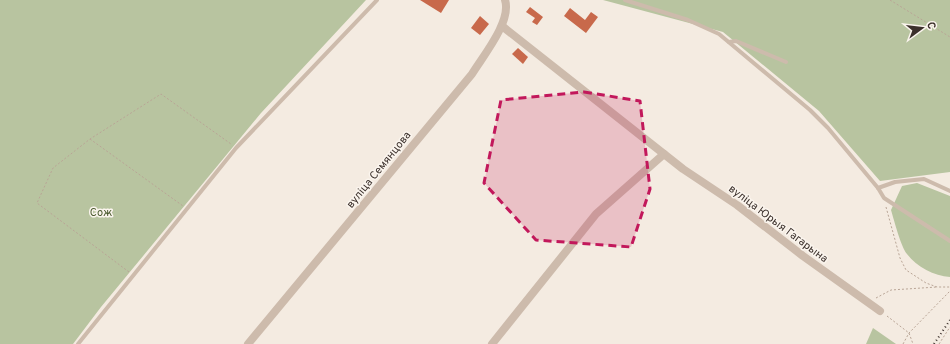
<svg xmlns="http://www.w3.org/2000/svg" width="950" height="344" viewBox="0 0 950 344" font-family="Overpass,sans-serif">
  <rect width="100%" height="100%" fill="#f4ebe1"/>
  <g fill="#b8c4a0">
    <polygon points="0,0 366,0 261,113 101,307 73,344 0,344"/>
    <polygon points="603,0 950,0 950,172 880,181 819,111 723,32"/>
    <path d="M 917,183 L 950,196 L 950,277 C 934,276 917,267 907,254 C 901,247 894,220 891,210 L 902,186 Z"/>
    <polygon points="873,328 896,344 866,344"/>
  </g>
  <g fill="#c8694b">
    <polygon points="420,0 449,0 441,13"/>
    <polygon points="530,7 543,17 537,25 532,22 535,18 526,12"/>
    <polygon points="570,8 585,20 591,12 598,17 586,33 564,16"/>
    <polygon points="480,16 489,24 480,35 471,28"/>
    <polygon points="518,48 528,57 523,64 512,54"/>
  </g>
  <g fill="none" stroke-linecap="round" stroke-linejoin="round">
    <g stroke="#b9a596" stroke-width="1" stroke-dasharray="2 2" stroke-linecap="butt">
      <polyline points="890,0 950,37"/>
      <polyline points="90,139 183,206"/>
      <polyline points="886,207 900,258 906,270 926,283 937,287 950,287"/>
      <polyline points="129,272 37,203 53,168 90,139 161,94 231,144"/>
      <polyline points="876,298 891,290 937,287"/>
      <polyline points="887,316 909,333 913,344"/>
      <polyline points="903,344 909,333 950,291"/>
      <polyline points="939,344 950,327"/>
    </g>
    <g stroke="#cdbbac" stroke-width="4">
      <polyline points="625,0 688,20 719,34 810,110 828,128 878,188 884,198 950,241"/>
      <polyline points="729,42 736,41 786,62"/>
      <polyline points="878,188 895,182 924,179 950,191"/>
      <polyline points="78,344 236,148 377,0"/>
    </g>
    <g stroke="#cdbbac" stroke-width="8">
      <polyline points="502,26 683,169 737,205 803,256 880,311"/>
      <path d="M 248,344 L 472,74 C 483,56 512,21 505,0"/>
      <polyline points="492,344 596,214 664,154"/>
    </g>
    <polyline stroke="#3b302b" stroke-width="2" stroke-dasharray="1 3" stroke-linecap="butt" points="934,344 950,320"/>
  </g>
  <path fill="#c2185b" fill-opacity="0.2" stroke="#c2185b" stroke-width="3" stroke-dasharray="8 5" stroke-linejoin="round" d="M 584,92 L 640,101 L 650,189 L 631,247 L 536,240 L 484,183 L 501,100 Z"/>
  <g text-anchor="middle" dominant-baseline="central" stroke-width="3" stroke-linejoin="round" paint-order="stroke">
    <g font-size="11" fill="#3b302b" stroke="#fbf5ee">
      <text transform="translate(379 170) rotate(-51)">вуліца Семянцова</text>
      <text transform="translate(778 224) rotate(37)">вуліца Юрыя Гагарына</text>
    </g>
    <g font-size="11" fill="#4a5a2e" stroke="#fbf5ee">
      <text x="101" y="213">Сож</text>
    </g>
  </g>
  <g transform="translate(922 28) rotate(75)" stroke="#fbf5ee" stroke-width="3" paint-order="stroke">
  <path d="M0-3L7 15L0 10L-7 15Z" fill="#3b302b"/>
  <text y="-6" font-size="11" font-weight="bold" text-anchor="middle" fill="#3b302b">С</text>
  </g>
</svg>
